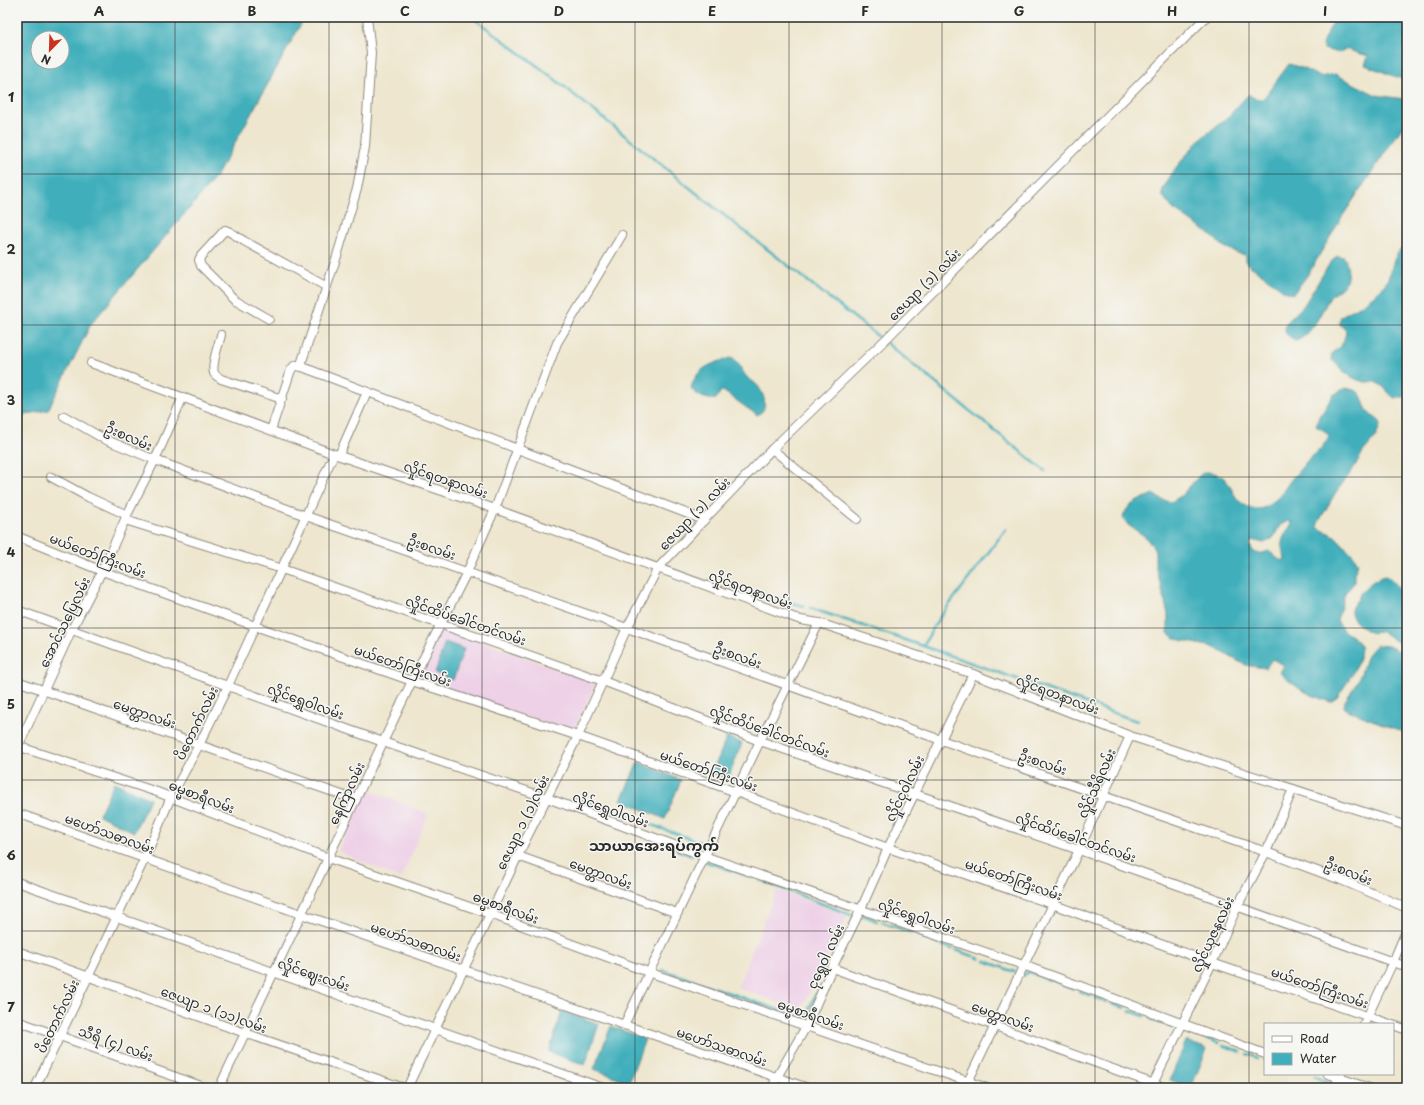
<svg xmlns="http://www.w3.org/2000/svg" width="1424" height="1105" viewBox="0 0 1424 1105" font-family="'Playpen Sans','Noto Sans Myanmar',sans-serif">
  <rect width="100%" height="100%" fill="#f6f6f2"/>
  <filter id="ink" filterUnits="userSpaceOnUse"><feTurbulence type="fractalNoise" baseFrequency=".025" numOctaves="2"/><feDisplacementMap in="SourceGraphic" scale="8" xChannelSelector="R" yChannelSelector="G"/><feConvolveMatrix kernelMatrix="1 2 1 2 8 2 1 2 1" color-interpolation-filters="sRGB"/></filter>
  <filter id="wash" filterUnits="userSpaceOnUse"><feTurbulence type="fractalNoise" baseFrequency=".012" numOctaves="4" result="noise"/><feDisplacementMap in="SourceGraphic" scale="16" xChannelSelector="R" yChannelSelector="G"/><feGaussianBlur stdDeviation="0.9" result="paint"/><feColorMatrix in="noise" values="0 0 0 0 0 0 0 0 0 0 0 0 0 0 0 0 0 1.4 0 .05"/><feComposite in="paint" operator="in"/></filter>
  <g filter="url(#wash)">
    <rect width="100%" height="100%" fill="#eee6ce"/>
    <g fill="#eed0e7">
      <polygon points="441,627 596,683 573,732 418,681"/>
      <polygon points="366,789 428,814 401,879 338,851"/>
      <polygon points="777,890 848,916 801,1010 737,988"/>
    </g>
    <g fill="#3fafbb" stroke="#356d73" fill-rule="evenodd">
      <path d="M 17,17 L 305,17 L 216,177 L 91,324 L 48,410 L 17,416 ZM 38,38 L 62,38 L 62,62 L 38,62 Z"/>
      <polygon points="1336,17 1407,17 1407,81 1365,65 1368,56 1345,49 1339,53 1324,49 1322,45 1325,37"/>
      <polygon points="1289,64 1302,68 1320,77 1335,74 1376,95 1404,99 1407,102 1407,116 1403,126 1342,217 1307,276 1293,294 1284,291 1266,277 1246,263 1246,255 1237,253 1223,246 1207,232 1173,209 1162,195 1163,189 1174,170 1199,140 1228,117 1246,97 1249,95 1256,99 1263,99"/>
      <path d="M 1402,248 L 1407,248 L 1407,394 L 1404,397 L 1394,398 C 1389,394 1383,385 1377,383 C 1374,381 1369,382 1365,382 C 1350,379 1341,369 1331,359 L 1332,353 C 1340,347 1345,342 1346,331 L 1339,323 L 1341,316 C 1354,309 1376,297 1385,284 C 1393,272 1391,258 1402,248 Z"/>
      <path d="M 1337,256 L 1344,257 C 1348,265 1349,272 1346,281 C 1343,289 1337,290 1331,296 C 1329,298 1327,303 1325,306 C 1317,320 1311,335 1296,341 L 1286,334 L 1285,330 L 1286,323 L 1304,305 L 1330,263 Z"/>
      <path d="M 730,358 C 739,360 741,370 746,376 C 749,380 753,381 756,384 C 764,392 770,410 757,415 L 723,391 L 721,391 L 716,399 C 708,401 695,395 691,388 C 697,367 711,364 730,358 Z"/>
      <path d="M 1345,388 C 1367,391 1359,399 1369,413 C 1372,417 1378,418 1381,423 L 1376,437 L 1363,452 L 1352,471 L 1336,492 L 1318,523 L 1318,528 L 1335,536 L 1354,556 L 1358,563 L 1354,574 L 1354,583 L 1345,593 L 1337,620 C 1339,624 1341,628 1344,631 C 1349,635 1358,639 1360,645 C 1365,658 1343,689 1336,699 L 1331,702 C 1310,696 1296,688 1280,673 L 1284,665 L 1272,659 L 1266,668 L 1250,666 L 1243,664 L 1213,647 L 1183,641 L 1175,638 L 1168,633 L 1168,614 L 1155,564 L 1155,552 L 1152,545 L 1143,535 L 1128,525 L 1123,518 C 1126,503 1141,500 1153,494 L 1162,500 L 1171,502 L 1181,496 L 1199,476 L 1204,472 C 1238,472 1225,501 1252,508 C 1261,511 1268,506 1274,501 C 1281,496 1286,486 1291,480 C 1297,473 1302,467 1307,461 C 1317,452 1323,448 1329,436 L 1325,431 L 1316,426 L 1318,420 L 1333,395 ZM 1289,521 L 1292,522 C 1291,526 1289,528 1287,531 C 1280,542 1281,546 1285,559 L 1283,561 C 1276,559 1274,554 1268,551 C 1259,555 1254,555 1250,545 L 1252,540 L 1264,543 L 1270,540 L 1274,537 L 1280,525 Z"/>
      <path d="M 1385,576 C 1398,581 1394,586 1403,593 L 1407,592 L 1407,642 C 1396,647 1391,635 1382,632 C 1378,631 1374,634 1370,632 C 1362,629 1350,619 1351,610 C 1352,605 1355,603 1358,599 C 1359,597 1360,593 1362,591 C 1367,585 1378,577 1385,576 Z"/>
      <polygon points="445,642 464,649 453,680 435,673"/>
      <path d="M 1376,645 L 1388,646 L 1407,654 L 1407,733 L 1372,720 L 1347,710 L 1344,707 L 1345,701 C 1351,692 1357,683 1361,673 C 1366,660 1364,655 1376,645 Z"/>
      <polygon points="727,737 742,743 728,779 712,773"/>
      <polygon points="638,762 681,780 665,819 621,800"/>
      <polygon points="114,782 150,799 134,832 99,815"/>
      <polygon points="562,1011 599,1024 585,1065 549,1052"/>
      <polygon points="611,1026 645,1039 629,1082 594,1069"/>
      <polygon points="1186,1041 1207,1049 1191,1088 1170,1080"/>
    </g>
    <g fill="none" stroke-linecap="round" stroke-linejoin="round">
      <g stroke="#3fafbb" stroke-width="2.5">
        <polyline points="472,17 552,77 720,212 884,341 965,407 1045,471"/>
        <polyline points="757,593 804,606"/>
        <polyline points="810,608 923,646 1137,721"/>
        <polyline points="923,646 937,621 1006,529"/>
        <polyline points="576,798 705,844"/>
        <polyline points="677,850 692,856"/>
        <polyline points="704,861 752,877"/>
        <polyline points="760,880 854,916 853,917"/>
        <polyline points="861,917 865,916 877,921"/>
        <polyline points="882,922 912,933"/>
        <polyline points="918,936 929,940"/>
        <polyline points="932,941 939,944"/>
        <polyline points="942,945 952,949"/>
        <polyline points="956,950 973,956"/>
        <polyline points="976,957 980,959"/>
        <polyline points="985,961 1015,972"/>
        <polyline points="663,970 804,1019 816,994"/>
        <polyline points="1023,975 1025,975 1026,973 1029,972 1049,980"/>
        <polyline points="1056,982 1072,989"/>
        <polyline points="1079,991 1092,996"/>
        <polyline points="1096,998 1107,1002"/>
        <polyline points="1112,1004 1125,1008"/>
        <polyline points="1130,1011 1144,1016"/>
        <polyline points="1151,1019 1175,1028"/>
        <polyline points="1191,1033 1219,1043"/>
        <polyline points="1223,1045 1241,1052"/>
        <polyline points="1247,1054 1258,1058"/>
        <polyline points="1264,1060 1265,1060"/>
        <polyline points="1314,1076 1330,1084"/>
        <polyline points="1340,1088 1347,1086 1352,1088"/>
      </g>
    </g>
  </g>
  <g filter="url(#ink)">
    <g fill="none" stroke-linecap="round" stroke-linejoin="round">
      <defs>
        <g id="minor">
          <polyline points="269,319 234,299 201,266 199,260 201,256 225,230 230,232 244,241 327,287"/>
          <path d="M 221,335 C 219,344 211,364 214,373 C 215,376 219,377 221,379 L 282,399"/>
          <polyline points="91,363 334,454 495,509 801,620 819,623 973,674 1130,736 1407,826"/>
          <polyline points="300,367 337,256 357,189 365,147 371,53 367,17"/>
          <polyline points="64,416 104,439 155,460 306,516 627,628 941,740 1266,852 1341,880 1407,908"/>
          <polyline points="271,430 291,370 294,366 297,365 704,520"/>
          <polyline points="772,449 857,519"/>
          <polyline points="339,455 367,392"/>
          <polyline points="51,477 88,497 127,515"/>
          <polyline points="125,520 282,569 603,681 760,741 1079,850 1407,967"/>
          <polyline points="21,538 102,571 255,626 412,681 578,736 736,792 888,848 1052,904 1212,963 1390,1024"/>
          <polyline points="17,610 383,742 547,798 704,856 1023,965 1265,1054"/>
          <polyline points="17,681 356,800"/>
          <polyline points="17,746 157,792 328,858 490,914 648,972 987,1088"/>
          <polyline points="17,749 72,629 102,571 127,515 155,460 183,397"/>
          <polyline points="17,813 301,914 808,1088"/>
          <polyline points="518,856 677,913"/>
          <polyline points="17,882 603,1088"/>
          <polyline points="17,951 245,1033 404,1088"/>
          <polyline points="832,968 995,1026 1165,1088"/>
          <polyline points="17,1021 207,1088"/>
          <polyline points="1364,1024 1393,962 1407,929"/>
          <polyline points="624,1025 760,741 819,623"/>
          <polyline points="1393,1025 1407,1030"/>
          <polyline points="1328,1074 1369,1088"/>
          <polyline points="35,1088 145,858 171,797 199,745 226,690 334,454"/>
          <polyline points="219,1088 412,681 467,572 495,509 557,343 622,235"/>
          <polyline points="407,1088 525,841 578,736 627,628 658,568 772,449 887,338 1206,17"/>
          <polyline points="772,1088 777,1077 807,1025 832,968 861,909 888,848 973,674"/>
          <polyline points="965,1088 1079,850 1130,736"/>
          <polyline points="1151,1088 1212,963 1237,907 1266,852 1293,789"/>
          <polyline points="1334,1088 1341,1074"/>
        </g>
      </defs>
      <use href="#minor" stroke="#8c887c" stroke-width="10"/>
      <use href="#minor" stroke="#fff" stroke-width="8"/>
    </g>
  </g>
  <path fill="none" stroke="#2b2b2b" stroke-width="1" stroke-opacity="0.55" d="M 175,17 L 175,1088M 329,17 L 329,1088M 482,17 L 482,1088M 635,17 L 635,1088M 789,17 L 789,1088M 942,17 L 942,1088M 1095,17 L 1095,1088M 1249,17 L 1249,1088M 17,174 L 1407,174M 17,325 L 1407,325M 17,477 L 1407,477M 17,628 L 1407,628M 17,780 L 1407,780M 17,931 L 1407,931"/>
  <g text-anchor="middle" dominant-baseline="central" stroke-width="3" stroke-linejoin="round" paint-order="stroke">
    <g font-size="13" fill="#2b2b2b" stroke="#f6f6f2">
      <text transform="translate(924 284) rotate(-45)">ဇေယျာ (၁) လမ်း</text>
      <text transform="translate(129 436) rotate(24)">ဦးစလမ်း</text>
      <text transform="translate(446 479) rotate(19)">လှိုင်ရတနာလမ်း</text>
      <text transform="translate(694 513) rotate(-46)">ဇေယျာ (၁) လမ်း</text>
      <text transform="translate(432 547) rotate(19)">ဦးစလမ်း</text>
      <text transform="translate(98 555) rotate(21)">မယ်တော်ကြီးလမ်း</text>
      <text transform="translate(751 589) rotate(20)">လှိုင်ရတနာလမ်း</text>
      <text transform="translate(466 620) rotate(19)">လှိုင်ထိပ်ခေါင်တင်လမ်း</text>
      <text transform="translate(64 622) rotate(-64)">အောင်သပြေလမ်း</text>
      <text transform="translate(738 655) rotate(20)">ဦးစလမ်း</text>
      <text transform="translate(403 665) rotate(19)">မယ်တော်ကြီးလမ်း</text>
      <text transform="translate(1058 694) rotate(21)">လှိုင်ရတနာလမ်း</text>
      <text transform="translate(306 701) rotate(20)">လှိုင်ရွှေဝါလမ်း</text>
      <text transform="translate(145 713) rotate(19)">မေတ္တာလမ်း</text>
      <text transform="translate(196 723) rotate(-64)">ပိတောက်လမ်း</text>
      <text transform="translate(770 731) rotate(20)">လှိုင်ထိပ်ခေါင်တင်လမ်း</text>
      <text transform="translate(1043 762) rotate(19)">ဦးစလမ်း</text>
      <text transform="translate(709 770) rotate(19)">မယ်တော်ကြီးလမ်း</text>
      <text transform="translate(1096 783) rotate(-66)">လှိုင်သီရိလမ်း</text>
      <text transform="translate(904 788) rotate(-64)">လှိုင်ငုဝါလမ်း</text>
      <text transform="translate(346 793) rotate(-65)">နေကြာလမ်း</text>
      <text transform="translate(202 796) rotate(21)">ဓမ္မစာရီလမ်း</text>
      <text transform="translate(611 809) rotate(20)">လှိုင်ရွှေဝါလမ်း</text>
      <text transform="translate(522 822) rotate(-64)">ဇေယျာ ၁ (၁)လမ်း</text>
      <text transform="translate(110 833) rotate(20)">မဟော်သဓာလမ်း</text>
      <text transform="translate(1076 837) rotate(19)">လှိုင်ထိပ်ခေါင်တင်လမ်း</text>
      <text transform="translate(1349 871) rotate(22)">ဦးစလမ်း</text>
      <text transform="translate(601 873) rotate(20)">မေတ္တာလမ်း</text>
      <text transform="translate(1014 879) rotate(19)">မယ်တော်ကြီးလမ်း</text>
      <text transform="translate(506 907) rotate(20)">ဓမ္မစာရီလမ်း</text>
      <text transform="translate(917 916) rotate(19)">လှိုင်ရွှေဝါလမ်း</text>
      <text transform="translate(1212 934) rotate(-65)">လှိုင်ယုဇနလမ်း</text>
      <text transform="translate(416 941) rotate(19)">မဟော်သဓာလမ်း</text>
      <text transform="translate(825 956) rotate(-65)">ငုရွှေဝါ လမ်း</text>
      <text transform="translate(314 974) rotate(19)">လှိုင်ဈေးလမ်း</text>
      <text transform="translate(1320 987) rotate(19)">မယ်တော်ကြီးလမ်း</text>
      <text transform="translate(214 1009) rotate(20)">ဇေယျာ ၁ (၁၁)လမ်း</text>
      <text transform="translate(811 1014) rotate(19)">ဓမ္မစာရီလမ်း</text>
      <text transform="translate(57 1016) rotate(-64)">ပိတောက်လမ်း</text>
      <text transform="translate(1003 1016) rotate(20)">မေတ္တာလမ်း</text>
      <text transform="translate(116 1043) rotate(20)">သီရိ (၄) လမ်း</text>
      <text transform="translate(722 1046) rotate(19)">မဟော်သဓာလမ်း</text>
    </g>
    <g font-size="15" font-weight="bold" fill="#2b2b2b" stroke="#f6f6f2">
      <text x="654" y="844">သာယာအေးရပ်ကွက်</text>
    </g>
  </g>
  <rect width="1424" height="1105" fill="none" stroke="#f6f6f2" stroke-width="44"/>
  <rect x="1264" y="1023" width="130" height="52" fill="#f6f6f2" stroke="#a5a5a2"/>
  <rect x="1272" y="1036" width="20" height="6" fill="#ffffff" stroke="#a5a5a2"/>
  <text x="1300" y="1043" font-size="12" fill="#2b2b2b">Road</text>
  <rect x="1272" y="1053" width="20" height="12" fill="#3fafbb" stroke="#a5a5a2"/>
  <text x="1300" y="1063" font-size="12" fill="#2b2b2b">Water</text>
  <g transform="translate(50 50) rotate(203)"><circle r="19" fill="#f6f6f2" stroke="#a5a5a2"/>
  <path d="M0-3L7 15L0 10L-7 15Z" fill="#c8321e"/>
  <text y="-6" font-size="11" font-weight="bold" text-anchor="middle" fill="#2b2b2b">N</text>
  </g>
  <rect x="22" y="22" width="1380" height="1061" fill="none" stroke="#2b2b2b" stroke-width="1.5"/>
  <g font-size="13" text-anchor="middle" font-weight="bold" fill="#2b2b2b">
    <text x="99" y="16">A</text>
    <text x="252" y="16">B</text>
    <text x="405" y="16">C</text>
    <text x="559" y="16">D</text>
    <text x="712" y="16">E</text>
    <text x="865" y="16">F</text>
    <text x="1019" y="16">G</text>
    <text x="1172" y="16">H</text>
    <text x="1325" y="16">I</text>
    <text x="11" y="102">1</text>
    <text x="11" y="254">2</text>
    <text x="11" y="405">3</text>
    <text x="11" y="557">4</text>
    <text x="11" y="709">5</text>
    <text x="11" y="860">6</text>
    <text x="11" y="1012">7</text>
  </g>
</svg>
